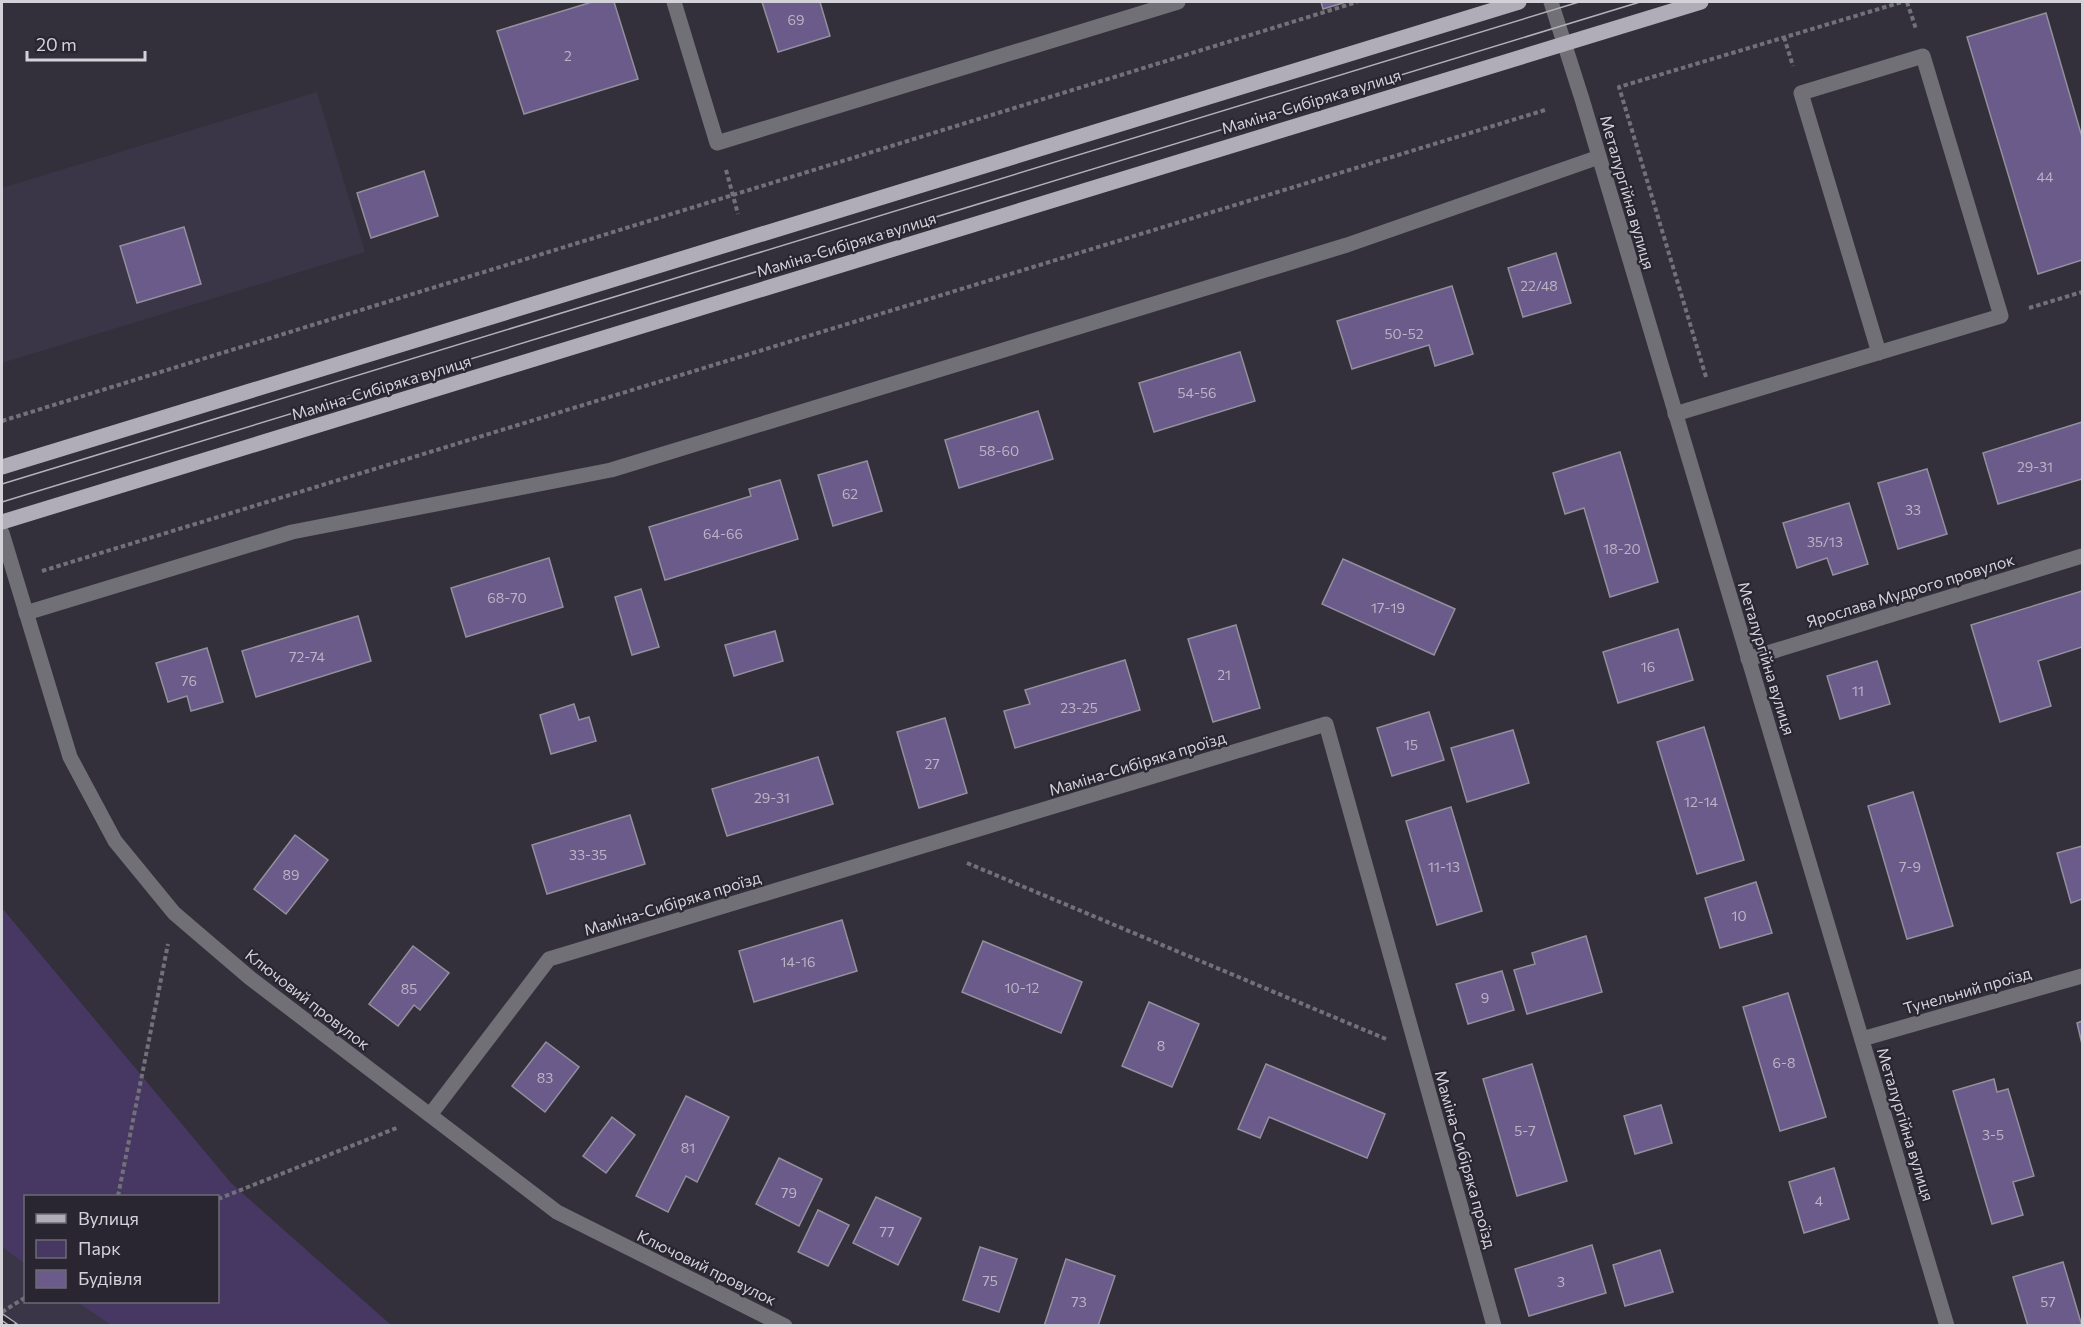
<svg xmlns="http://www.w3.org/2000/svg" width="2084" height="1327" viewBox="0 0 2084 1327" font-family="Commissioner,sans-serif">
  <rect width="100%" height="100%" fill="#33303b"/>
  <g fill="#3b3647">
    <polygon points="317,92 365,252 2,363 2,188"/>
    <polygon points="2,1247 25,1264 26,1302 77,1302 111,1325 2,1325"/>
  </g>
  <polygon fill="#463862" points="2,908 231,1183 391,1325 111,1325 77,1302 218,1302 218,1196 26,1196 25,1264 2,1247"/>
  <g fill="#6a5b8a" stroke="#93909d" stroke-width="1.5">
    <polygon points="592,2 614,2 638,79 524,114 497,31"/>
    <polygon points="762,2 820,2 830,36 778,52"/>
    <polygon points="1321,2 1346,2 1323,9"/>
    <polygon points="2046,13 2082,137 2082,260 2038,274 1967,37"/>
    <polygon points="424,171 438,216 371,238 357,193"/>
    <polygon points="184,227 201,284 137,303 120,246"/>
    <polygon points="1556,253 1571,303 1523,317 1508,268"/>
    <polygon points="1452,286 1473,354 1435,366 1429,345 1352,369 1337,321"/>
    <polygon points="1240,352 1255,401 1154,432 1139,383"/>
    <polygon points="1038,411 1053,459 959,488 945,440"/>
    <polygon points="2082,422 2082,479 1998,504 1983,453"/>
    <polygon points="1620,452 1658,582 1610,597 1584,508 1565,514 1553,473"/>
    <polygon points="867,461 882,511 833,526 818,475"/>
    <polygon points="1927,469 1947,534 1898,549 1878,483"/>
    <polygon points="780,480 798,539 665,580 649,527 751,496 749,489"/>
    <polygon points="1849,503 1868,564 1833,575 1827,558 1797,568 1783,523"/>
    <polygon points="549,558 563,607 466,637 451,588"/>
    <polygon points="1343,559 1455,609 1434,655 1322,604"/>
    <polygon points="641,589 659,647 632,655 615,597"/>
    <polygon points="2082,591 2082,647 2038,661 2051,706 2000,722 1971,625"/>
    <polygon points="358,616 371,661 256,697 242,651"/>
    <polygon points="1236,625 1260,708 1213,722 1188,639"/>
    <polygon points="1678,629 1693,680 1618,703 1603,652"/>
    <polygon points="775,631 783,661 734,676 725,645"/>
    <polygon points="207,648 223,702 191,711 187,696 168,702 156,663"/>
    <polygon points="1125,660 1140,710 1015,748 1004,711 1030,704 1025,690"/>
    <polygon points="1877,661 1890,704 1840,719 1827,676"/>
    <polygon points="574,704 579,720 589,717 596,741 551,754 540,715"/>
    <polygon points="1429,712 1444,760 1392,776 1377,728"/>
    <polygon points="945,718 967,793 919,808 897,732"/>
    <polygon points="1704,727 1744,860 1697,874 1657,742"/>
    <polygon points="1513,730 1529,783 1467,802 1451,748"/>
    <polygon points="818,757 833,804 727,836 712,789"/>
    <polygon points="1913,792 1953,926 1907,939 1868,806"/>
    <polygon points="1451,807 1482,911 1437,925 1406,821"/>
    <polygon points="630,815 645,864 547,894 532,845"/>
    <polygon points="295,835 328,860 286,914 254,889"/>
    <polygon points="2082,846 2082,899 2071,903 2057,853"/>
    <polygon points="1756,882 1772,933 1720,948 1705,898"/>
    <polygon points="842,920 857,971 754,1002 739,951"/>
    <polygon points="1586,936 1602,992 1527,1014 1514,970 1535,964 1532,953"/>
    <polygon points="983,941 1082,982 1061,1033 962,992"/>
    <polygon points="413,946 449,973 420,1010 414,1005 398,1026 369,1004"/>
    <polygon points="1502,971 1514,1010 1468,1024 1456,984"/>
    <polygon points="1788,993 1826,1117 1780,1131 1743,1007"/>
    <polygon points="1149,1002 1199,1024 1172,1087 1122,1066"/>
    <polygon points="2082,1021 2082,1044 2077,1023"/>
    <polygon points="546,1042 579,1067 545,1112 512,1086"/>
    <polygon points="1266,1064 1385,1114 1367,1158 1269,1117 1260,1138 1238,1129"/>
    <polygon points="1532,1064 1567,1181 1517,1196 1483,1079"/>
    <polygon points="1994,1079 1997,1092 2008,1089 2034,1176 2013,1182 2023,1215 1992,1224 1953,1091"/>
    <polygon points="686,1096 729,1117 697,1182 686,1176 668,1212 636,1196"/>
    <polygon points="1661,1105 1672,1143 1635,1154 1624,1116"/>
    <polygon points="612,1117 635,1135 606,1173 583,1156"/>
    <polygon points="779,1158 822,1179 799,1226 756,1204"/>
    <polygon points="1834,1168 1849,1219 1804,1233 1789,1182"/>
    <polygon points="876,1197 921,1218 898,1265 853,1243"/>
    <polygon points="818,1210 849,1225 828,1266 798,1252"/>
    <polygon points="1592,1245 1606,1293 1529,1316 1515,1269"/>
    <polygon points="980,1247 1017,1259 999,1312 963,1300"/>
    <polygon points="1660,1250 1673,1292 1625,1306 1613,1265"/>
    <polygon points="1066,1259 1115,1276 1098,1326 1044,1326"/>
    <polygon points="2063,1262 2082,1326 2028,1326 2013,1277"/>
  </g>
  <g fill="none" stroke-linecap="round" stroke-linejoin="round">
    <g stroke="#727079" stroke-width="4" stroke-dasharray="4.5 3" stroke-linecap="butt">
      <polyline points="1907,2 1916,29"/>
      <polyline points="1784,37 1793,66"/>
      <polyline points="726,170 738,214"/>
      <polyline points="2029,308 2082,292"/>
      <polyline points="1706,377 1619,87 1902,2"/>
      <polyline points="2,421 1357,2"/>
      <polyline points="42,571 1545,110"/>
      <polyline points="967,863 1386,1039"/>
      <polyline points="118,1196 168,944"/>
      <polyline points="218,1199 399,1127"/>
      <polyline points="2,1312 26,1297"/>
    </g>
    <g stroke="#717076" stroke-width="15">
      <polyline points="674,2 717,143 1178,2"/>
      <polyline points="1551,2 1582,99 1947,1326"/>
      <polyline points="1675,414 2001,316 1923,56 1801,93 1879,353"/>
      <polyline points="2,533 70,757 115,841 174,913 250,978 557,1212 785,1326"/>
      <polyline points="26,613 292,532 611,470 1347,245 1599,157"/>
      <polyline points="1748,659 2082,556"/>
      <polyline points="1862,1039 2082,976"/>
      <polyline points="430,1115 549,959 1326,724 1494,1326"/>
    </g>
    <g stroke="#b0adb9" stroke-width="15">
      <polyline points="2,467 1519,2"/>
      <polyline points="2,522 1701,2"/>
    </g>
    <g stroke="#b3b0b8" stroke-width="1.5">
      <polyline points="2,484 1579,2"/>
      <polyline points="2,502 1640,2"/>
    </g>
    <defs>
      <polyline id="rail" points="2,1317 15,1326"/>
    </defs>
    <use href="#rail" stroke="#b3b0b8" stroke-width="7"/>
    <use href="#rail" stroke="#292631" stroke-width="4.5" stroke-dasharray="14" stroke-linecap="butt"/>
  </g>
  <g text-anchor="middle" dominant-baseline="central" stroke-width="4.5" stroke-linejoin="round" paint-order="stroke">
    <g font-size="14" fill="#bab4c5">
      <text x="796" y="19">69</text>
      <text x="568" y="55">2</text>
      <text x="2045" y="176">44</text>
      <text x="1539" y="285">22/48</text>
      <text x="1404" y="333">50-52</text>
      <text x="1197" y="392">54-56</text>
      <text x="999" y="450">58-60</text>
      <text x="2035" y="466">29-31</text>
      <text x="850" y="493">62</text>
      <text x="1913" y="509">33</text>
      <text x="723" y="533">64-66</text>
      <text x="1825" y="541">35/13</text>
      <text x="1622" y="548">18-20</text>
      <text x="507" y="597">68-70</text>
      <text x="1388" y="607">17-19</text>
      <text x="307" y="656">72-74</text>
      <text x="1648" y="666">16</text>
      <text x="1224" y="674">21</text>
      <text x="189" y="680">76</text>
      <text x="1858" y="690">11</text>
      <text x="1079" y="707">23-25</text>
      <text x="1411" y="744">15</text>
      <text x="932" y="763">27</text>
      <text x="772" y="797">29-31</text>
      <text x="1701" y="801">12-14</text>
      <text x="588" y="854">33-35</text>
      <text x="1444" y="866">11-13</text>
      <text x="1910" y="866">7-9</text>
      <text x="291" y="874">89</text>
      <text x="1739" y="915">10</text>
      <text x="798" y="961">14-16</text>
      <text x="1022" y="987">10-12</text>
      <text x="409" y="988">85</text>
      <text x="1485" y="997">9</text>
      <text x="1161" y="1045">8</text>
      <text x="1784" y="1062">6-8</text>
      <text x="545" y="1077">83</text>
      <text x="1525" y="1130">5-7</text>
      <text x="1993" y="1134">3-5</text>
      <text x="688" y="1147">81</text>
      <text x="789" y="1192">79</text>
      <text x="1819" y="1200">4</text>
      <text x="887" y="1231">77</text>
      <text x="990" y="1280">75</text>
      <text x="1561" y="1281">3</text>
      <text x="1079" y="1301">73</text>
      <text x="2048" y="1301">57</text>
    </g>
    <g font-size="16" fill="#d4d2d9" stroke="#292631">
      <text transform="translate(1311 101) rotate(-17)">Маміна-Сибіряка вулиця</text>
      <text transform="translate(1628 192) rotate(74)">Металургійна вулиця</text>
      <text transform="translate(846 244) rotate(-17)">Маміна-Сибіряка вулиця</text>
      <text transform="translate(381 387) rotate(-17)">Маміна-Сибіряка вулиця</text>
      <text transform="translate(1910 590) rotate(-17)">Ярослава Мудрого провулок</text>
      <text transform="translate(1767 658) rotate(73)">Металургійна вулиця</text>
      <text transform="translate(1137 763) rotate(-17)">Маміна-Сибіряка проїзд</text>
      <text transform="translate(672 903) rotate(-17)">Маміна-Сибіряка проїзд</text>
      <text transform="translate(1967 990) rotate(-16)">Тунельний проїзд</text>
      <text transform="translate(308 999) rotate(38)">Ключовий провулок</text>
      <text transform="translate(1906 1124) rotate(73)">Металургійна вулиця</text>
      <text transform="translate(1466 1159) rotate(74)">Маміна-Сибіряка проїзд</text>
      <text transform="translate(707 1267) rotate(26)">Ключовий провулок</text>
    </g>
  </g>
  <rect width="2084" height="1327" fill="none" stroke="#d4d2d9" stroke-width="6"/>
  <rect x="24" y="1195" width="195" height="108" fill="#292631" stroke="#6d6b74" stroke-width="1.5"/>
  <rect x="36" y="1214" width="30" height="9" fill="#b0adb9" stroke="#6d6b74" stroke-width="1.5"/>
  <text x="78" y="1225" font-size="18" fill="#d4d2d9">Вулиця</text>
  <rect x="36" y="1240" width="30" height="18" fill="#463862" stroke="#6d6b74" stroke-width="1.5"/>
  <text x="78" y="1255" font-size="18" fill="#d4d2d9">Парк</text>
  <rect x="36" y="1270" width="30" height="18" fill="#6a5b8a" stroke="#6d6b74" stroke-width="1.5"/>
  <text x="78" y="1285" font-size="18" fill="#d4d2d9">Будівля</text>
  <path d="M27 51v9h118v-9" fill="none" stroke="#d4d2d9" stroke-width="3"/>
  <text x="36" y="51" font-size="18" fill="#d4d2d9" stroke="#292631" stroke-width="4.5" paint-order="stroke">20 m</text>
</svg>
